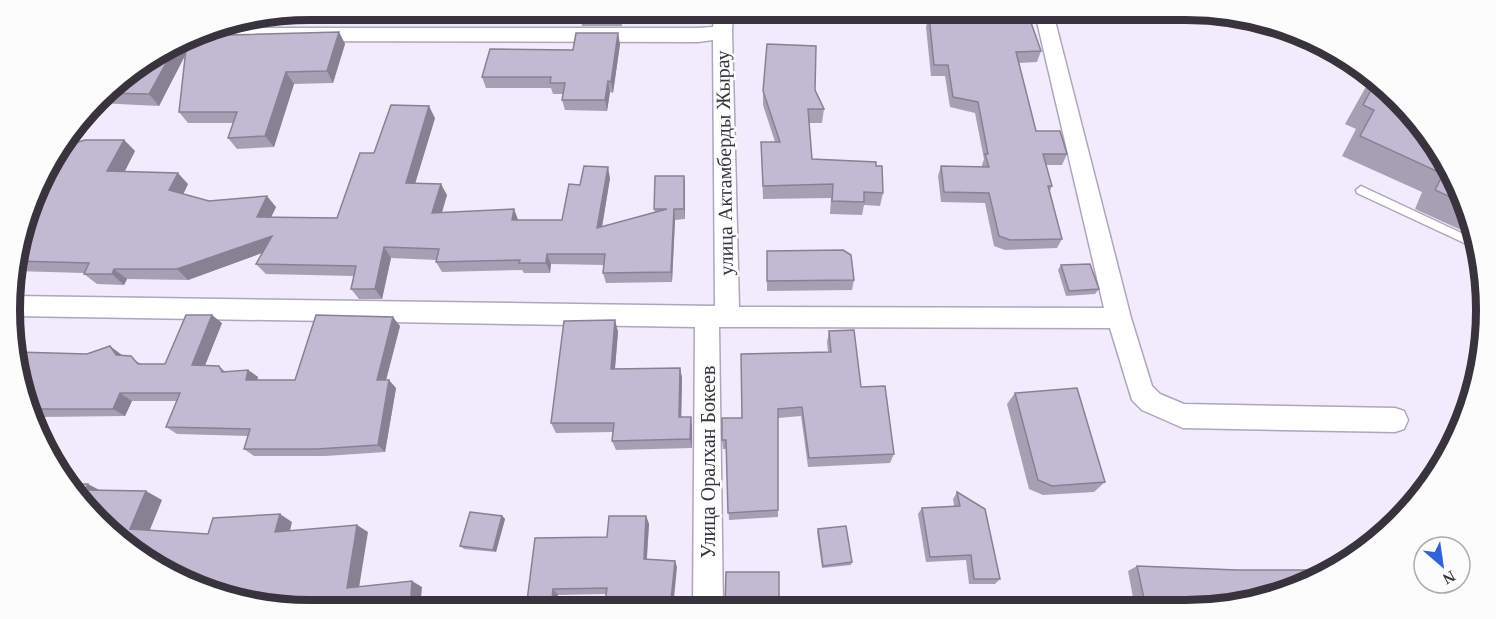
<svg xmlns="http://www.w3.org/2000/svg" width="1496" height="619" viewBox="0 0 1496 619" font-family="'Times New Roman',serif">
  <rect width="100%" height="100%" fill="#f1ecfb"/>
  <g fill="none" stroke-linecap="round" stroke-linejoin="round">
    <defs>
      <polygon id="lane" points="1361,186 1472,238 1475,248 1357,193 1356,190"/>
      <polygon id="street" points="715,9 733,9 732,32 739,307 1104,308 1034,9 1052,9 1131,318 1152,386 1160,394 1184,404 1395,408 1404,411 1408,420 1404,429 1395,432 1183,428 1142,410 1132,400 1110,328 719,327 723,609 693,609 695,327 15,316 15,296 715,306 713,40 698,42 197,41 190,38 208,28 698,28 713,27"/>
    </defs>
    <use href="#lane" stroke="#ada6bd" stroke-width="3"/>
    <use href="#street" stroke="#ada6bd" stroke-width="3"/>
    <use href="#lane" fill="#fff" fill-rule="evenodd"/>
    <use href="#street" fill="#fff" fill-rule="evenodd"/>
  </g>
  <g fill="#a6a0b5">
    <polygon points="581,9 628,9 626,23 622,23 622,26 582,26 580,15"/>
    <polygon points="955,9 1006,9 1007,15 1041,51 1037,62 1019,63 1036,131 1067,154 1062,165 1046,165 1052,186 1050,191 1062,239 1057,248 1005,250 994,246 985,203 941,202 938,176 941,166 982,167 982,165 984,159 975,113 950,107 945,76 931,76 926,27 929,16 956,17"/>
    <polygon points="1248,19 1283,25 1342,59"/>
    <polygon points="339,32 345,44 333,83 294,84 274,147 237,149 228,138 233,123 188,123 179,112 185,55 159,106 98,103 97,101 112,83 187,41"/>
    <polygon points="620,44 613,93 610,92 607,111 565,110 562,100 563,94 553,94 551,88 486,88 482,77 573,50"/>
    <polygon points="1372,76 1385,84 1456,177 1472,235 1415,209 1422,192 1342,156 1356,129 1345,124"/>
    <polygon points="815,90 824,109 822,123 809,123 812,159 876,166 883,193 880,206 864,205 862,215 830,214 831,198 763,199 761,142 775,142 763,105 763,91"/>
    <polygon points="435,118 415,183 447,195 442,213 514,209 518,220 562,220 580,185 610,178 602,227 655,212 654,209 684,176 685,187 685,219 675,220 672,282 606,283 603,273 604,265 551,264 550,273 524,273 522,270 442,272 436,262 436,260 391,258 382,299 359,299 351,289 354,276 266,274 256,264 262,253 188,280 127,279 124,285 97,284 84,274 84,273 15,271 15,251 124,140 135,151 124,172 188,184 183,194 209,201 276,207 271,217 337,218 374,153"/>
    <polygon points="767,251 854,280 852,290 767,291"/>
    <polygon points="1061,265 1099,289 1095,294 1066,296 1058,270"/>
    <polygon points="615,320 618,332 615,369 680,368 682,378 681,417 692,427 692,448 616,450 612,441 613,432 556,433 551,423"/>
    <polygon points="222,323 205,365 219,366 226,372 248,370 258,377 257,380 295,380 400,326 386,380 396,388 385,452 325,456 254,456 244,449 248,436 177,434 166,427 177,401 132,401 125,416 40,417 36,424 15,368 123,355 142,364 165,364"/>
    <polygon points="1481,328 1480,341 1476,332"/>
    <polygon points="829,331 861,387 894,454 890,463 808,467 801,416 778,418 778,517 729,520 726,449 723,449 722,440 742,418 828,352 827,342"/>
    <polygon points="1015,393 1105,482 1094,492 1043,495 1029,489 1007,404"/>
    <polygon points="957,492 1000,579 995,584 969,584 966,560 926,562 918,514 922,508 954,506 953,499"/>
    <polygon points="502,516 505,519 496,552 464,549 460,546"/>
    <polygon points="646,516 649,524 647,559 677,567 606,594 558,595 526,609 607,537"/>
    <polygon points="818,529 852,562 851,565 822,568 817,532"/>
    <polygon points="1137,566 1302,587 1244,603 1195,602 1197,607 1135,608 1128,571"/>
    <polygon points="725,605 779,606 778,609 725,609"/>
  </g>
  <g fill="#878293">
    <polygon points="625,9 628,9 626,23 625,12"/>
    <polygon points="339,32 345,44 333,83 327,71"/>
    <polygon points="618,33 620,44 613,93 611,82"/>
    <polygon points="186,40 190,46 159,106 149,94 175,47"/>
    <polygon points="286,72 294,84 274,147 265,136"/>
    <polygon points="608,81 610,92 607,111 605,100"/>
    <polygon points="429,106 435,118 412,194 406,183"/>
    <polygon points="124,140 135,151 119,183 107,171"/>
    <polygon points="608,167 610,178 600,239 597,228"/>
    <polygon points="178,173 188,184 180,201 169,190"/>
    <polygon points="684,176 685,187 685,219 684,209"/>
    <polygon points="441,184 447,195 438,224 432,213"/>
    <polygon points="267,196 276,207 266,228 257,217"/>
    <polygon points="514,209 518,220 512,220"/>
    <polygon points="674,209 675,220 672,282 671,272"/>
    <polygon points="272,236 281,246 188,280 177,269"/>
    <polygon points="384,247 391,258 382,299 375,289"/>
    <polygon points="547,254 551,264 550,273 546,263"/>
    <polygon points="114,269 127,279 124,285 112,274"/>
    <polygon points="212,315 222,323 202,373 192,365"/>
    <polygon points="393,317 400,326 384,388 377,380"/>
    <polygon points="615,320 618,332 614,379 611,369"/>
    <polygon points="110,346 122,355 128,363 116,355"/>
    <polygon points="680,368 682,378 681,427 679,417"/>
    <polygon points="248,370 258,377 255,388 246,380"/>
    <polygon points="389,380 396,388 385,452 378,445"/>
    <polygon points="120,393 132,401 125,416 113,409"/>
    <polygon points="31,412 40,417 36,424"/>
    <polygon points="691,417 692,427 692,448 690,439"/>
    <polygon points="88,484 105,493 85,490"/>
    <polygon points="146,491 162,500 147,537 130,529"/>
    <polygon points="280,514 292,522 288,539 275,532"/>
    <polygon points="502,516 505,519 496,552 493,550"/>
    <polygon points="646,516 649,524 646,566 644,559"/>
    <polygon points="357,525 368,532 358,594 347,588"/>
    <polygon points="675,561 677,567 673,609 670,609"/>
    <polygon points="412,581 422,587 420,610 410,608"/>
    <polygon points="553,589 558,595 557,609 551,609"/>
    <polygon points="494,605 500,609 494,609"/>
  </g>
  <g fill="#c1bad2" stroke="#878293" stroke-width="1.5">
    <polygon points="581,9 625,9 625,12 621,12 620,15 580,15"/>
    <polygon points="960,9 1006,9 1007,15 1028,14 1041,51 1016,52 1036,131 1060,131 1067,154 1043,154 1052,186 1048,186 1062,239 1010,240 999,236 989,193 944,192 941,166 989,167 985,154 988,154 978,102 953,97 948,65 934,65 929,16 961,17"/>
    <polygon points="339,32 327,71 286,72 265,136 228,138 237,112 179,112 187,40 194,36"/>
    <polygon points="576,33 618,33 611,82 608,81 605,100 562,100 565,83 550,83 551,77 482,77 490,49 573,50"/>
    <polygon points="767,44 816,46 815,90 824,109 808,109 812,159 876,162 876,166 882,166 883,193 864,192 864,202 832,201 833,184 763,186 761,142 780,142 763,91"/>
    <polygon points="175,47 149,94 104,93 112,83"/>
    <polygon points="1377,79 1385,84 1456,177 1463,203 1435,190 1443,174 1360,136 1374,110 1363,105"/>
    <polygon points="391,105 429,106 406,183 441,184 432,213 514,209 512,220 562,220 569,184 580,185 584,166 608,167 597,228 667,209 654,209 655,176 684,176 684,209 674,209 671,272 603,273 605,254 547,254 546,263 519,263 520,260 436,262 439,249 384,247 375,289 351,289 356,266 256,264 272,236 177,269 114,269 112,274 84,274 89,263 15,261 15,251 39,187 58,157 71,144 85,140 124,140 107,171 178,173 169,190 209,201 267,196 257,217 337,218 360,153 374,153"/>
    <polygon points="843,250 851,255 854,280 767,281 767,251"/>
    <polygon points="1090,264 1099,289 1069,291 1061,265"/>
    <polygon points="186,315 212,315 192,365 219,366 222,372 248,370 246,380 295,380 316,315 393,317 377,380 389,380 378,445 317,449 244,449 250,429 166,427 180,393 120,393 113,409 30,409 15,368 15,356 17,352 87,354 110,346 116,355 131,356 138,364 165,364"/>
    <polygon points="615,320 611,369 680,368 679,417 691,417 690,439 612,441 614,423 551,423 564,321"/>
    <polygon points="854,330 861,387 885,386 894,454 809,458 802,407 778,409 778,510 728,513 726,440 722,440 722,418 742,418 741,354 831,352 829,331"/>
    <polygon points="1077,388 1105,482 1052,486 1038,480 1015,393"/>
    <polygon points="70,484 88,484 85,490 146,491 130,529 208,534 213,518 280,514 275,532 357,525 347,588 412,581 410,608 494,605 494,609 309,610 213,594 112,536"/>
    <polygon points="957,492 985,509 1000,579 974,579 971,555 930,557 922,508 960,506"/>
    <polygon points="470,512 502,516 493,550 460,546"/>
    <polygon points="609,516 646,516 644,559 675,561 670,609 604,609 607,588 553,589 551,609 526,609 535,538 607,537"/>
    <polygon points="846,526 852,562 823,566 818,529"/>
    <polygon points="1137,566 1237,570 1319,570 1321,576 1302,587 1260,598 1194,597 1197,607 1146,608"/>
    <polygon points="726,572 779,572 779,606 725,605"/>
  </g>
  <g text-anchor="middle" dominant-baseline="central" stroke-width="5" stroke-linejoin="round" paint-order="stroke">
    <g font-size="20" fill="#37343e" stroke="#fcfcfc">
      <text transform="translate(724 163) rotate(-91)">улица Актамберды Жырау</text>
      <text transform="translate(708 462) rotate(-90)">Улица Оралхан Бокеев</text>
    </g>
  </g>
  <path d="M0 0H1496V619H0ZM310 20H1186A290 290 0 0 1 1476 310V310A290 290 0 0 1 1186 600H310A290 290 0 0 1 20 310V310A290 290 0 0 1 310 20Z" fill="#fcfcfc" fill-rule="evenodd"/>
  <path fill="none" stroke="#37343e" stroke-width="8" d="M310 20H1186A290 290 0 0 1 1476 310V310A290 290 0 0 1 1186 600H310A290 290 0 0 1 20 310V310A290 290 0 0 1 310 20Z"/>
  <g transform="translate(1442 565) rotate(151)"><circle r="28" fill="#fcfcfc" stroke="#adacb0" stroke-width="1.5"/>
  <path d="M0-4.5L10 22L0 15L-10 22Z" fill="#3363d3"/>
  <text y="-9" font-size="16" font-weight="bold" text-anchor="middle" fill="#37343e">N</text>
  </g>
</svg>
